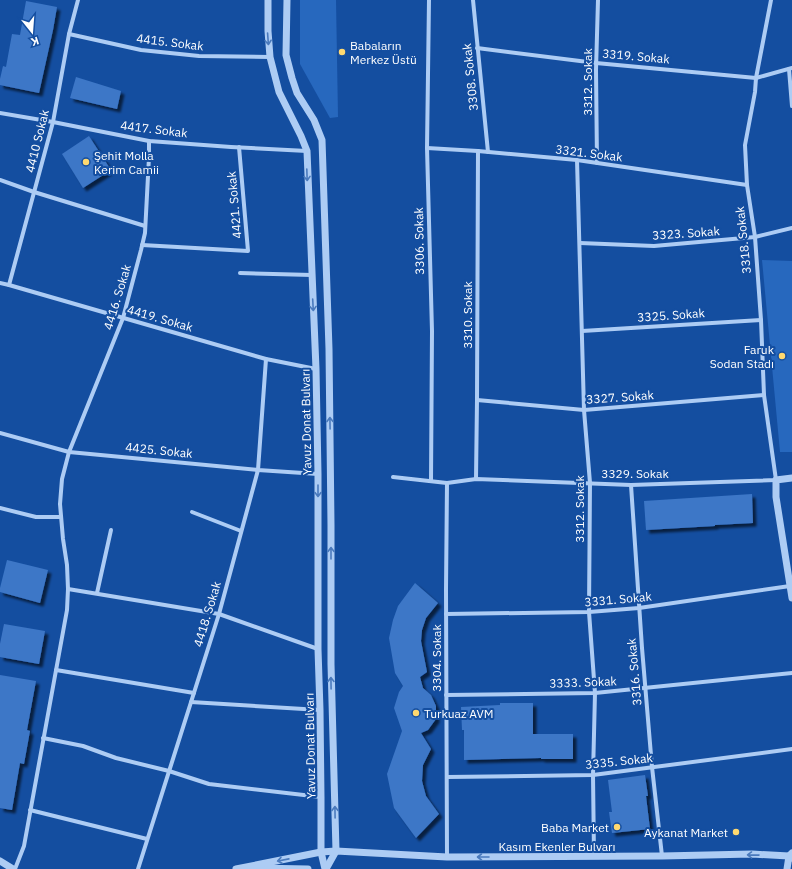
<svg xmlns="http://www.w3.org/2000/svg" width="792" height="869" viewBox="0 0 792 869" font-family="'IBM Plex Sans',sans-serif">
  <defs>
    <filter id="shadow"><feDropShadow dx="3.5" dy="3.5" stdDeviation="1" flood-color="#0009"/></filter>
  </defs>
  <rect width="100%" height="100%" fill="#144ea0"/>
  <g fill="#2768be">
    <polygon points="300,0 336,0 338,117 330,118 300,64"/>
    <polygon points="762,260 792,261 792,452 780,452"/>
  </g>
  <g fill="#3d77c7" filter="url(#shadow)">
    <polygon points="26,1 57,7 53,30 39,93 0,85 0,79 3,66 6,67 12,34 20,35"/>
    <polygon points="76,77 121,91 117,109 70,98"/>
    <polygon points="89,136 111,170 83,188 62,154"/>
    <polygon points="752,494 753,523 715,525 715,526 646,530 644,501"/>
    <polygon points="7,560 48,570 40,603 0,592 0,588"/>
    <polygon points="415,583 438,603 426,618 422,630 421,641 427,672 420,677 423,688 431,695 436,706 436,719 428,730 421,733 431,749 423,765 422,781 426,796 439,814 416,838 394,808 387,774 402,731 394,708 399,692 403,686 395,673 389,638 393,620 398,606"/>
    <polygon points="4,624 45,631 39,664 0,657 0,644"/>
    <polygon points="0,675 36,681 27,730 30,731 24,764 20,763 12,810 0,808"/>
    <polygon points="500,703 533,703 533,734 573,734 573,759 541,759 541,758 464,760 464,730 462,730 461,707 500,705"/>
    <polygon points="645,775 648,796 646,796 650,829 612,833 609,812 612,812 608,780"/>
  </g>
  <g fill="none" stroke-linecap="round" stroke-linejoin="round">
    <g stroke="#adccf4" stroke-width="4">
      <polyline points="429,0 427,148 432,331 431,481"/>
      <polyline points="473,0 488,152"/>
      <polyline points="69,34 141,50 199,56 270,57"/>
      <polyline points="477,48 596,63 756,78 792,68"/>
      <polyline points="789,69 792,106"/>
      <polyline points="0,113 53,122 149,141 231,147 307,151"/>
      <polyline points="427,148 478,151 577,160 747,185"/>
      <polyline points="577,160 584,410 590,483 589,612 595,693 593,775 594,857"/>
      <polyline points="597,163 596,70 598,0"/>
      <polyline points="0,180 34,192 145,226"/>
      <polyline points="580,243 654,246 755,237 792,228"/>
      <polyline points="142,245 248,251 239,147"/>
      <polyline points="240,273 312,275"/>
      <polyline points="0,283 9,285 266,359 316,369"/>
      <polyline points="9,285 53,122 69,34 78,0"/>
      <polyline points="582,331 761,320"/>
      <polyline points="477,400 584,410 764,395"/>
      <polyline points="0,433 69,452 258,470 318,474"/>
      <polyline points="393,477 447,483 476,479 631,485 776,480 764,395 761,320 755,237 747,185 745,145 755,92 756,78 771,0"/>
      <polyline points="476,479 477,400 478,151"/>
      <polyline points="447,483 446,590 447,857"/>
      <polyline points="631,485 642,648 652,767 662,856"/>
      <polyline points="0,508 36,517 61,517"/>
      <polyline points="192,512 241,531"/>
      <polyline points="68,589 219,614 318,649"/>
      <polyline points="97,593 111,530"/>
      <polyline points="446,614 589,612 639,608 790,586"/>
      <polyline points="56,670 194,693"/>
      <polyline points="446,695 595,693 792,673"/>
      <polyline points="191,702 320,710"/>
      <polyline points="43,738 83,746 116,758 169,771 209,784 321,797"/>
      <polyline points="447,777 593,775 792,749"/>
      <polyline points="30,810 147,839"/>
      <polyline points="15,869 24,846 67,610 68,589 67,565 63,539 60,504 62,479 69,452 123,318 141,250 145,233 149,157 149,141"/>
      <polyline points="138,869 219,614 258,470 266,359"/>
    </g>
    <g stroke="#adccf4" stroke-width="7">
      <polyline points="268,0 268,31 270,57 279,92 301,136 307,151 316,369 318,474 318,649 320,710 321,797 321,852 325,869"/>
      <polyline points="287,0 286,55 292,78 297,93 314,120 322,140 329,349 331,525 331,664 336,851"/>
      <polyline points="792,478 776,480 776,497 792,598"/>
      <polyline points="0,861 13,869"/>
      <polyline points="255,868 308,869"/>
      <polyline points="236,869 321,852 336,851 447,857 662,856 752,854 789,856 792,858"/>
      <polyline points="326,869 336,851"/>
      <polyline points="787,869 789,856 792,853"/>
    </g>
  </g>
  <defs><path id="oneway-shaft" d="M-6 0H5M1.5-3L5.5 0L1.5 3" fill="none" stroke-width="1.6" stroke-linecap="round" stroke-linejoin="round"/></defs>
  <g stroke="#4a7abd">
    <use href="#oneway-shaft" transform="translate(268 39) rotate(86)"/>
    <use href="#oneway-shaft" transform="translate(307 175) rotate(88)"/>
    <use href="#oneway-shaft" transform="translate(313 305) rotate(87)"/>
    <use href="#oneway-shaft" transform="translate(330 423) rotate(-91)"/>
    <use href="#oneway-shaft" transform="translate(318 491) rotate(90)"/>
    <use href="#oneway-shaft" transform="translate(331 553) rotate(-90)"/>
    <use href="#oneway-shaft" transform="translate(331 683) rotate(-91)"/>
    <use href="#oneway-shaft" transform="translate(335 812) rotate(-91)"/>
    <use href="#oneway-shaft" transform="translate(753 855) rotate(-179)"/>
    <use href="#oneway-shaft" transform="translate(483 857) rotate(180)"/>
    <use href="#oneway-shaft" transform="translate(283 860) rotate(169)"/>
  </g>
  <g fill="#ffd970" stroke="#144ea0" stroke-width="1.5">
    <circle cx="342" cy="52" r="4"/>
    <circle cx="86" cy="162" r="4"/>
    <circle cx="782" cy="356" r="4"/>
    <circle cx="416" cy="713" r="4"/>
    <circle cx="617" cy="827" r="4"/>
    <circle cx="736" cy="832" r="4"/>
  </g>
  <g text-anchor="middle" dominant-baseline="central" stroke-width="4" stroke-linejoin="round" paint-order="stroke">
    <g font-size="12" fill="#fff" stroke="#144ea0">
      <text transform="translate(170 42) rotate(7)">4415. Sokak</text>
      <text transform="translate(636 56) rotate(5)">3319. Sokak</text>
      <text transform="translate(470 77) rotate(-96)">3308. Sokak</text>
      <text transform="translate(587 82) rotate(-90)">3312. Sokak</text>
      <text transform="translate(154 129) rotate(7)">4417. Sokak</text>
      <text transform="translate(37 141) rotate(-76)">4410 Sokak</text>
      <text transform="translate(589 153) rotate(7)">3321. Sokak</text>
      <text transform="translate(234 205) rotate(-95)">4421. Sokak</text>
      <text transform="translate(686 233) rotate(-4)">3323. Sokak</text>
      <text transform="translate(743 240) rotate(-96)">3318. Sokak</text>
      <text transform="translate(419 241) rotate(-91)">3306. Sokak</text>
      <text transform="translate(117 297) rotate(-73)">4416. Sokak</text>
      <text transform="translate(467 315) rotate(-90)">3310. Sokak</text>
      <text transform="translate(671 315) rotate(-4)">3325. Sokak</text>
      <text transform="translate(160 318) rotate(16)">4419. Sokak</text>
      <text transform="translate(620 397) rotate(-4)">3327. Sokak</text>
      <text transform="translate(306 422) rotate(-91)">Yavuz Donat Bulvarı</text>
      <text transform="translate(159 450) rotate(6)">4425. Sokak</text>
      <text x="635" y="473">3329. Sokak</text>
      <text transform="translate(579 509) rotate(-90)">3312. Sokak</text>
      <text transform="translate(618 599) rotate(-5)">3331. Sokak</text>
      <text transform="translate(207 614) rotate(-73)">4418. Sokak</text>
      <text transform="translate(436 658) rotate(-90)">3304. Sokak</text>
      <text transform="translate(634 672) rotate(-95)">3316. Sokak</text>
      <text transform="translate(583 682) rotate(-2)">3333. Sokak</text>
      <text transform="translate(310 746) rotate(-91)">Yavuz Donat Bulvarı</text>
      <text transform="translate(619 761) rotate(-6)">3335. Sokak</text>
      <text x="557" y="846">Kasım Ekenler Bulvarı</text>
    </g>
    <g font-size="12" fill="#fff" stroke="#144ea0" text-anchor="start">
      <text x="350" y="45">Babaların<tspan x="350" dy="14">Merkez Üstü</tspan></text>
      <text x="94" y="155">Şehit Molla<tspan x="94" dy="14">Kerim Camii</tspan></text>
      <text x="774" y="349" text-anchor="end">Faruk<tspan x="774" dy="14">Sodan Stadı</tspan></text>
      <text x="424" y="713">Turkuaz AVM</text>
      <text x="609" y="827" text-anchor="end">Baba Market</text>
      <text x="728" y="832" text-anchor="end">Aykanat Market</text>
    </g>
  </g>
  <g transform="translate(32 32) rotate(163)" stroke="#144ea0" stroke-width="3" paint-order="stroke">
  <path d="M0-3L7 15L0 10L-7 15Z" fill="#ffffff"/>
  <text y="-6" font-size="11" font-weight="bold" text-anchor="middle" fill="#ffffff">K</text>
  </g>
</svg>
